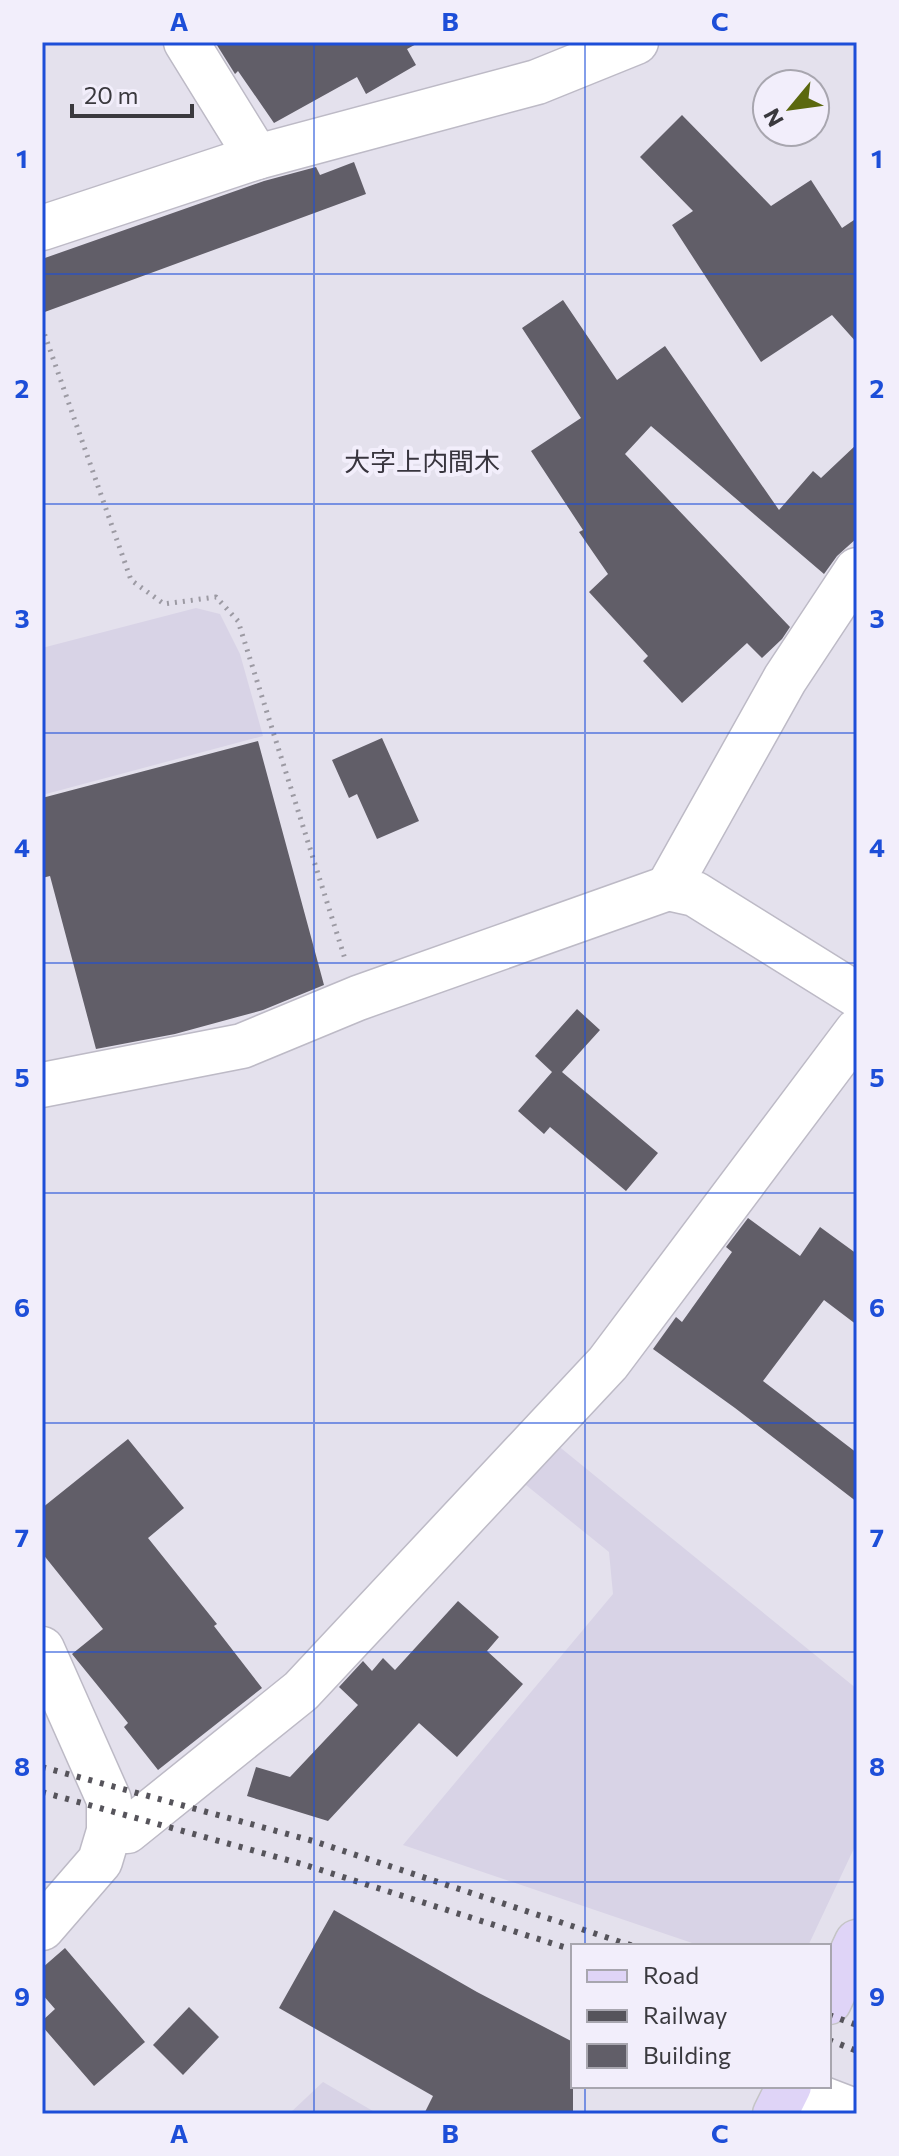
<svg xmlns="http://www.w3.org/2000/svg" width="899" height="2156" viewBox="0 0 899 2156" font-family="Commissioner,'Noto Sans JP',sans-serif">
  <rect width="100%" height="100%" fill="#e4e1ed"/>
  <g fill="#d8d3e6">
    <polygon points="196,608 220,614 240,654 263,736 42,795 42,648"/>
    <polygon points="551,1440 857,1689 857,1842 808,1946 701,1946 403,1845 613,1594 609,1552 516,1477"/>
    <polygon points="323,2082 378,2114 289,2114"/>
  </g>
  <g fill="#615e68">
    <polygon points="215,42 420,42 407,49 416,65 366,94 357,77 274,123 238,71 235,74"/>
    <polygon points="682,115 771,206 811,180 842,228 857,218 857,343 832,315 761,362 672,225 693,211 640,157"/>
    <polygon points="354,162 366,194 42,313 42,259 264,181 316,167 320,175"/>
    <polygon points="563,300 617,380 665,346 779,510 813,471 821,478 857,444 857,538 837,556 824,574 651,426 625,454 790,627 782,639 762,658 747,643 682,703 643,661 648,656 589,592 608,574 579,532 583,530 531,451 581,418 522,328"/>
    <polygon points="382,738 419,821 377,839 357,794 349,798 332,760"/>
    <polygon points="258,741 324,985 263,1010 175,1034 96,1049 50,876 42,878 42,798"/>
    <polygon points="577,1009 600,1030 562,1072 658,1153 626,1191 550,1127 544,1134 518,1111 552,1072 535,1056"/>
    <polygon points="748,1218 800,1256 820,1227 857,1254 857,1325 824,1300 763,1381 857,1453 857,1502 735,1408 653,1349 676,1317 682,1322 732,1252 726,1247"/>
    <polygon points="128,1439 184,1508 148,1538 217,1624 214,1626 262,1688 158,1770 124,1727 128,1723 72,1654 103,1629 42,1553 42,1508"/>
    <polygon points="458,1601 499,1637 487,1651 523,1684 457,1757 419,1723 328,1821 247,1796 256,1767 290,1777 358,1705 339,1687 363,1661 372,1671 383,1658 395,1670"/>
    <polygon points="334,1910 477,1992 573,2042 573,2114 424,2114 433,2096 279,2008"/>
    <polygon points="65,1948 145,2042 94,2086 42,2026 42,2021 55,2009 42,1994 42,1968"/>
    <polygon points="189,2007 219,2037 183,2075 153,2045"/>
  </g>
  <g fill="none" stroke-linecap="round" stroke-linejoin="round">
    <defs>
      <g id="street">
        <polyline points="186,42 257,157"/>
        <polyline points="42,228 257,157 537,82 636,42"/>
        <polyline points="857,570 785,679 668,888 695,894 857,995"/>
        <polyline points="42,1085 242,1046 358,998 668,888"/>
        <polyline points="42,1649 109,1800 109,1831 100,1861 42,1928"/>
        <polyline points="109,1831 127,1831 301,1691 608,1363 857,1031"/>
        <polyline points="789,2086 857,2112"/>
      </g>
      <g id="primary">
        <polyline points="829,2002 857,1942"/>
        <polyline points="775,2114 789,2086"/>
      </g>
    </defs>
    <use href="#street" stroke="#bdbac6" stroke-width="47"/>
    <use href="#primary" stroke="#c4c4c5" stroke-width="47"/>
    <polyline stroke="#9c9aa3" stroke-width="5" stroke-dasharray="2 6" stroke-linecap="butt" points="42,327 131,580 164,604 216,597 238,621 345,959"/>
    <use href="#street" stroke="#fff" stroke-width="44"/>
    <use href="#primary" stroke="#dfd4f7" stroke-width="44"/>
    <g stroke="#56545b" stroke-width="6" stroke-dasharray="4 8" stroke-linecap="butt">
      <polyline points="42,1767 313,1841 633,1946"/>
      <polyline points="42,1792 302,1864 573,1950"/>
      <polyline points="829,2015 857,2025"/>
      <polyline points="829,2040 857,2051"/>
    </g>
  </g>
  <path fill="none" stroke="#1d4ed8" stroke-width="2" stroke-opacity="0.55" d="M 314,42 L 314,2114M 585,42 L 585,1946M 42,274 L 857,274M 42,504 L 857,504M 42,733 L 857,733M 42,963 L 857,963M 42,1193 L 857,1193M 42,1423 L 857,1423M 42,1652 L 857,1652M 42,1882 L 857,1882M 585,2086 L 585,2114"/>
  <g text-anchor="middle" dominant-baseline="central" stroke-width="8" stroke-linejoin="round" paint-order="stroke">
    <g font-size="26" fill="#38353e" stroke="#f2eefb">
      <text x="422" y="460">大字上内間木</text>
    </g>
  </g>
  <rect width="899" height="2156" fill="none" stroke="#f2eefb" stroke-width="88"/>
  <rect x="571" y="1944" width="260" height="144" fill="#f2eefb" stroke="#a8a6af" stroke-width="2"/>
  <rect x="587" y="1970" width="40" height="12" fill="#dfd4f7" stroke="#a8a6af" stroke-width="2"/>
  <text x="643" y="1984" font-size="24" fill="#3a393e">Road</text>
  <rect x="587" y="2010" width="40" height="12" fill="#56545b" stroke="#a8a6af" stroke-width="2"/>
  <text x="643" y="2024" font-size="24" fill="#3a393e">Railway</text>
  <rect x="587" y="2044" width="40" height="24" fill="#615e68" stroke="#a8a6af" stroke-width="2"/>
  <text x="643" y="2064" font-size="24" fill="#3a393e">Building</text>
  <g transform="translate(791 108) rotate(241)"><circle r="38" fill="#f2eefb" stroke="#a8a6af" stroke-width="2"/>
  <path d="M0-6L14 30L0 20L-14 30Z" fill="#5b680e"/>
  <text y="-12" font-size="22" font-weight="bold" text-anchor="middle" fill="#3a393e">N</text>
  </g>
  <path d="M72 104v12h120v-12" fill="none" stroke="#3a393e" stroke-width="4"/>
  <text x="84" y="104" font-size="24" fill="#3a393e" stroke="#f2eefb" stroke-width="6" paint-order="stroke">20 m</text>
  <rect x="44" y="44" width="811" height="2068" fill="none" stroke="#1d4ed8" stroke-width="3"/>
  <g font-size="26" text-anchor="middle" font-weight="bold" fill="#1d4ed8">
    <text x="179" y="31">A</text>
    <text x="450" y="31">B</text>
    <text x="720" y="31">C</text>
    <text x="22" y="168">1</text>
    <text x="877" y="168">1</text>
    <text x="22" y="398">2</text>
    <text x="877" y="398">2</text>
    <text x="22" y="628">3</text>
    <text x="877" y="628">3</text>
    <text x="22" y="857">4</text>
    <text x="877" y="857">4</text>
    <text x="22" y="1087">5</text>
    <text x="877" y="1087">5</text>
    <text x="22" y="1317">6</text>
    <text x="877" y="1317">6</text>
    <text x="22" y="1547">7</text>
    <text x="877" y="1547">7</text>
    <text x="22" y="1776">8</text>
    <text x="877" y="1776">8</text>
    <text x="22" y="2006">9</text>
    <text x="877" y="2006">9</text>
    <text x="179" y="2143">A</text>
    <text x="450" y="2143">B</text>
    <text x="720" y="2143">C</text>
  </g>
</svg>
